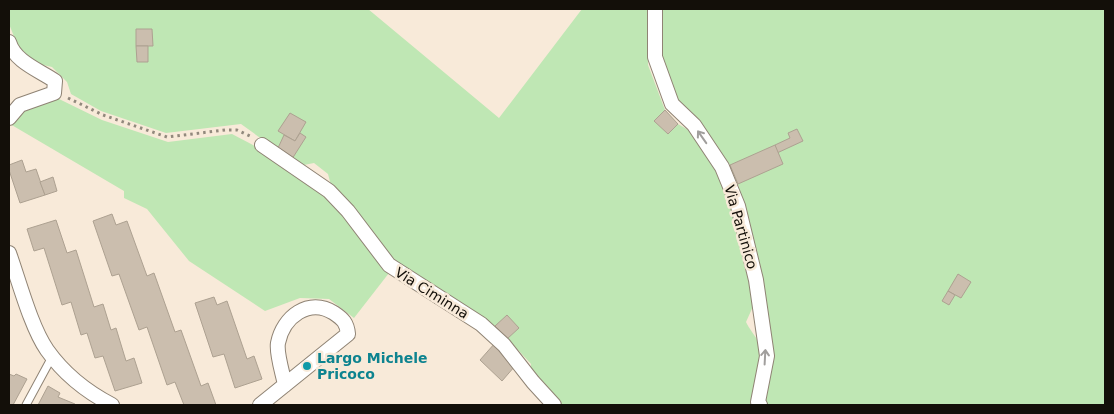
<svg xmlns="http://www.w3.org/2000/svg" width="1114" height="414" viewBox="0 0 1114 414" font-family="'DejaVu Sans',sans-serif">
  <rect width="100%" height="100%" fill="#f8ead9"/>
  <g fill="#bfe7b4">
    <path d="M 9,9 L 368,9 L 499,118 L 582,9 L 647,9 L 648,65 L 665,110 L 678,124 L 690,131 L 716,169 L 733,211 L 743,261 L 755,302 L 746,322 C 749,329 756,336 758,342 C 764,363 757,385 754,405 L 559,405 L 530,372 L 531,364 C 519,350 506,339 495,326 L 401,269 L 332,189 L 328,174 L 314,163 L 299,166 L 241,124 L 166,133 L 101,111 L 71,94 L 67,82 L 52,67 L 30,62 L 19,49 L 9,24 Z"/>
    <polygon points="660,9 1105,9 1105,405 765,405 757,257 738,184 730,165 705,131 679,105 662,61"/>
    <path d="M 57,98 L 102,120 L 168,142 L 232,134 L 253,145 L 303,182 L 329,198 L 389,273 L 354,318 L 329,299 L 300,298 L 265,311 L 189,261 L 147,209 L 124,198 L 124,191 L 10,124 C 25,107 35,103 57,98 Z"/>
  </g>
  <g fill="#cbbeae" stroke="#ada191">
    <polygon points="136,29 152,29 153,46 136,46"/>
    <polygon points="136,46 148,46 148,62 137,62"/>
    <polygon points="665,110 678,124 668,134 654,121"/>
    <polygon points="290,113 306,122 295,141 278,131"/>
    <polygon points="797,129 803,141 777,153 775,145 790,138 788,133"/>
    <polygon points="300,133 306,137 292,159 278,148 284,135 295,141"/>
    <polygon points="775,145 783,164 738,184 730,165"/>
    <polygon points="22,160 26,172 36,169 45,195 20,203 9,170 9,165"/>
    <polygon points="53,177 57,191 45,195 40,182"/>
    <polygon points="112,214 116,225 127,221 147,276 154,273 175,332 181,330 201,386 208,383 216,405 184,405 175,382 167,385 147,327 139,330 119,274 112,276 93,221"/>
    <polygon points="56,220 67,253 76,250 94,307 103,304 111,330 116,328 126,361 134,358 142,383 115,391 103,356 95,358 87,333 81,335 71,302 62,305 44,248 34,251 27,229"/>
    <polygon points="958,274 971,282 961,298 948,291"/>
    <polygon points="948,291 955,295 949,305 942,301"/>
    <polygon points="214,297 217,305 227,301 247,359 254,356 262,379 235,388 224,354 213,357 195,303"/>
    <polygon points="507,315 519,328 507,339 495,326"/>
    <polygon points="495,343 515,366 502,381 480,360"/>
    <polygon points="9,374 14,376 16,374 27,379 13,405 9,405"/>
    <polygon points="48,386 60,393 58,397 75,404 74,405 38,405"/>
  </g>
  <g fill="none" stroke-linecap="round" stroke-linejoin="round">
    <defs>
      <polyline id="lane" points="26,405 52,357"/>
      <g id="street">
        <polyline points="655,9 655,57 672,104 694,125 722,167 738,206 756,280 767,356 758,402 760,405"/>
        <path d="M 9,42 C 15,62 39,70 55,81 L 54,93 L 20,105 L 9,118"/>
        <polyline points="262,145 329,191 348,211 389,265 481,324 504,345 533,382 554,405"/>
        <path d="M 9,253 C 19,281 31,327 47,350 C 64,374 87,392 112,405"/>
        <path d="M 260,405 L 348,334 C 347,323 343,319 334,313 C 309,297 283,317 278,343 C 276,353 283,374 285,385"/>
      </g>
    </defs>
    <use href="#lane" stroke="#8f8374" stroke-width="9"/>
    <use href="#street" stroke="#8f8374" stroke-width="16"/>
    <polyline stroke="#92897d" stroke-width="3" stroke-dasharray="2.5 4" stroke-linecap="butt" points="68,98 103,115 167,137 225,130 237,130 252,137"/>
    <use href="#lane" stroke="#fff" stroke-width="7"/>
    <use href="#street" stroke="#fff" stroke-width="14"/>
  </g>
  <defs><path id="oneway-shaft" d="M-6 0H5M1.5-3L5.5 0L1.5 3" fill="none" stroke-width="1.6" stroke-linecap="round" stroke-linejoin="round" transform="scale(1.25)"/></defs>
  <g stroke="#a19f9d">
    <use href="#oneway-shaft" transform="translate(702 137) rotate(-125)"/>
    <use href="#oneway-shaft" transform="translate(765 357) rotate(-87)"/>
  </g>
  <circle fill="#0f9aa8" stroke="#f8ead9" stroke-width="2" cx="307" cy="366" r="5"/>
  <g text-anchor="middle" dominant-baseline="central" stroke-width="5" stroke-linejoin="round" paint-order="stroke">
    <g font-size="14" fill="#130f09" stroke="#f8ead9">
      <text transform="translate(741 227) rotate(74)">Via Partinico</text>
      <text transform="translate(432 293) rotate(32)">Via Ciminna</text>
    </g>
    <g font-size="14" font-weight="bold" fill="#0d838f" stroke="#f8ead9" text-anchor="start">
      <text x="317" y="358">Largo Michele<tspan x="317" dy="16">Pricoco</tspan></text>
    </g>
  </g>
  <rect width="1114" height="414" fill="none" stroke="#130f09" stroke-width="20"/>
</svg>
